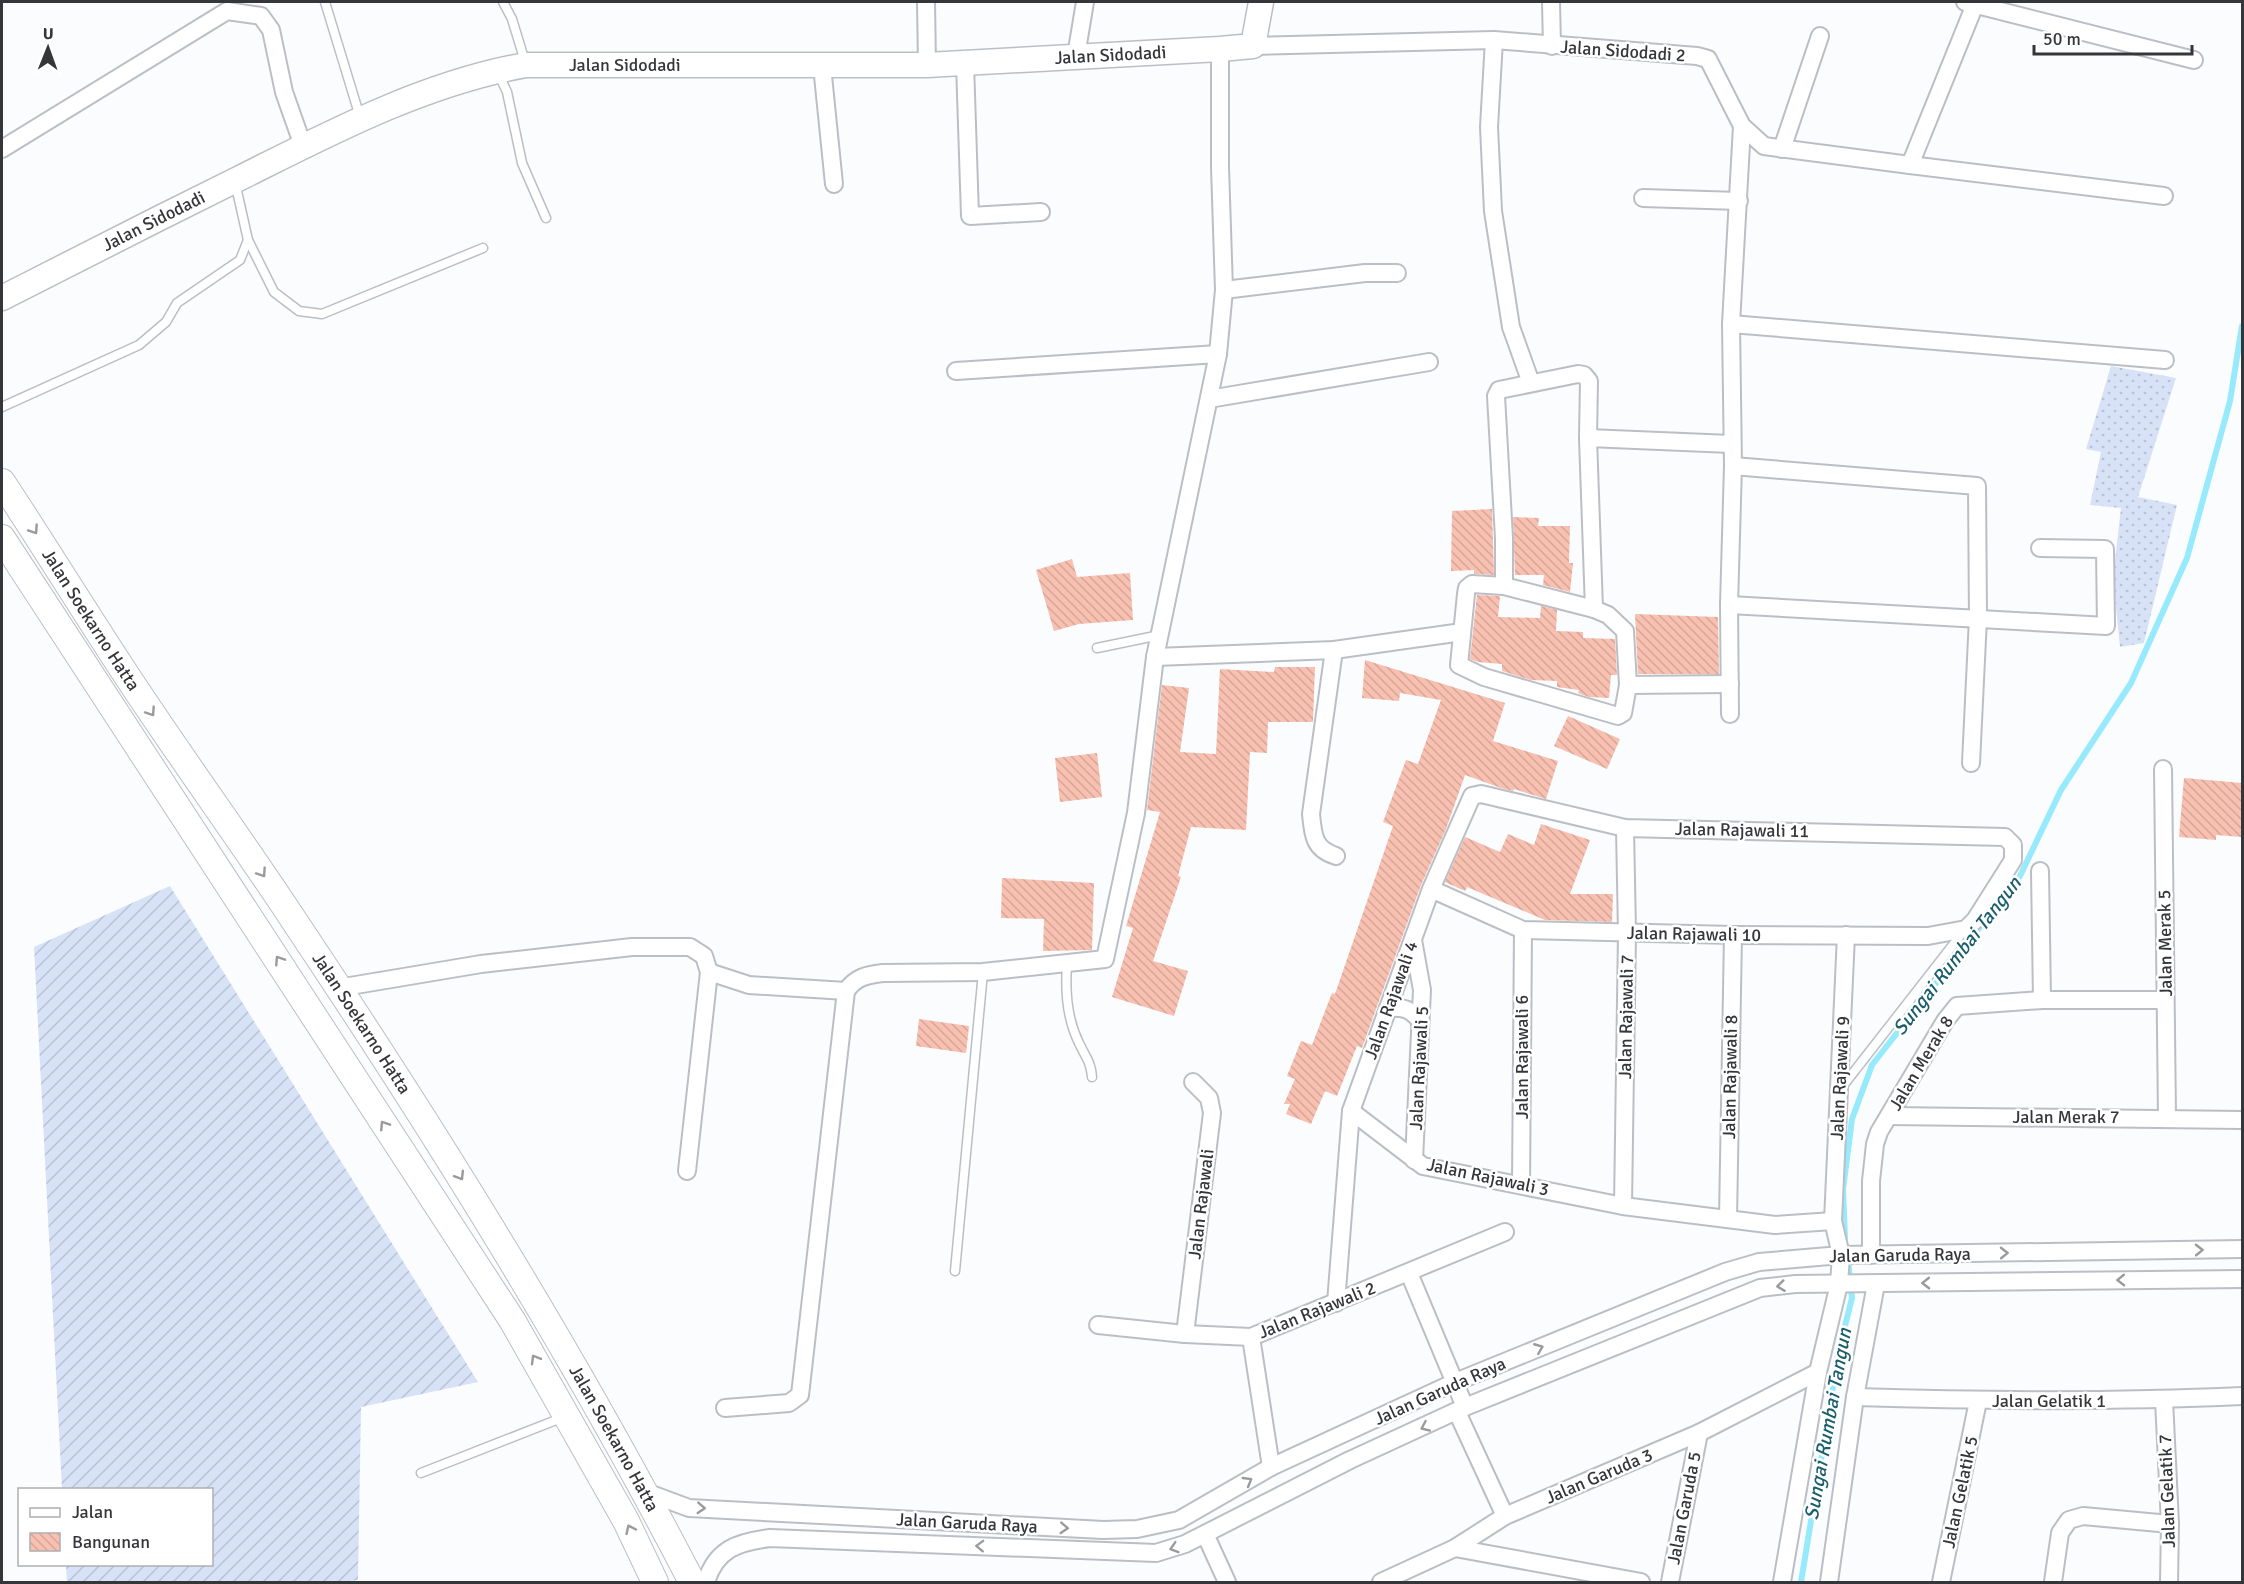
<svg xmlns="http://www.w3.org/2000/svg" width="2244" height="1584" viewBox="0 0 2244 1584" font-family="Signika,sans-serif">
  <defs>
    <pattern id="grass-dots" width="8" height="8" patternUnits="userSpaceOnUse" patternTransform="scale(1.5)"><rect width="8" height="8" fill="#d7e2f7"/><path d="M2 2h.1M6 6h.1" fill="none" stroke="#b9c2d4" stroke-width="1.8" stroke-linecap="round"/></pattern>
    <pattern id="garden-furrows" width="10" height="10" patternUnits="userSpaceOnUse" patternTransform="scale(1.5)"><rect width="10" height="10" fill="#d7e2f7"/><path d="M-1 1l2-2M0 10L10 0M9 11l2-2" fill="none" stroke="#b9c2d4"/></pattern>
    <pattern id="building-back-hatch" width="6" height="6" patternUnits="userSpaceOnUse" patternTransform="scale(1.5)"><rect width="6" height="6" fill="#f8c0b1"/><path d="M-1 5l2 2M0 0l6 6M5-1l2 2" fill="none" stroke="#d5a699"/></pattern>
  </defs>
  <rect width="100%" height="100%" fill="#fafcfe"/>
  <polygon fill="url(#grass-dots)" points="2111,366 2176,378 2138,497 2177,505 2144,643 2120,647 2113,578 2121,508 2090,505 2101,452 2086,449"/>
  <polygon fill="url(#garden-furrows)" points="170,886 478,1382 361,1407 358,1580 341,1582 67,1582 66,1565 212,1564 212,1490 62,1489 34,947"/>
  <g fill="none" stroke-linecap="round" stroke-linejoin="round">
    <g stroke="#97eafc" stroke-width="6">
      <polyline points="1845,1238 1843,1189 1852,1119 1872,1065 2020,876 2061,790 2131,683 2187,558 2230,401 2242,326"/>
      <polyline points="1801,1582 1839,1350 1852,1298 1848,1260"/>
    </g>
  </g>
  <g fill="url(#building-back-hatch)">
    <polygon points="1492,509 1494,575 1474,574 1474,570 1451,571 1452,511"/>
    <polygon points="1513,517 1539,518 1538,526 1570,526 1569,563 1573,563 1570,592 1543,585 1544,575 1515,575"/>
    <polygon points="1072,559 1077,577 1130,573 1133,620 1079,624 1054,631 1036,570"/>
    <polygon points="1477,595 1500,596 1498,617 1540,618 1541,606 1557,610 1556,631 1583,632 1583,638 1615,639 1617,675 1611,675 1609,698 1589,697 1578,693 1579,690 1557,687 1557,681 1531,680 1502,671 1502,664 1478,662 1470,659"/>
    <polygon points="1635,614 1718,617 1719,674 1638,674"/>
    <polygon points="1365,660 1505,703 1493,741 1558,761 1546,799 1514,789 1513,791 1501,788 1465,775 1446,829 1421,885 1362,1048 1357,1046 1337,1096 1325,1091 1311,1124 1286,1114 1290,1104 1284,1104 1295,1079 1287,1076 1301,1041 1312,1045 1332,993 1335,994 1393,826 1383,822 1406,760 1418,764 1441,700 1400,693 1399,701 1362,698"/>
    <polygon points="1275,667 1315,667 1313,722 1268,722 1267,753 1250,752 1246,830 1191,827 1178,876 1181,877 1153,961 1188,971 1174,1016 1112,997 1133,928 1126,926 1160,812 1147,810 1162,685 1189,688 1180,752 1216,754 1220,669 1274,672"/>
    <polygon points="1568,716 1620,739 1607,769 1554,746"/>
    <polygon points="1097,753 1102,797 1060,802 1055,758"/>
    <polygon points="2184,778 2242,783 2242,837 2216,835 2216,840 2179,837"/>
    <polygon points="1541,824 1590,840 1570,894 1613,894 1612,922 1545,920 1467,887 1465,891 1445,882 1465,837 1500,852 1508,834 1534,845"/>
    <polygon points="1002,878 1094,883 1092,950 1043,951 1044,919 1001,918"/>
    <polygon points="919,1019 969,1026 966,1053 916,1046"/>
  </g>
  <g fill="none" stroke-linecap="round" stroke-linejoin="round">
    <defs>
      <g id="lane">
        <polyline points="325,2 360,117"/>
        <polyline points="503,2 512,19 526,65"/>
        <polyline points="498,73 507,92 522,163 546,218"/>
        <polyline points="248,240 274,292 299,311 322,314 483,248"/>
        <polyline points="2,407 139,345 166,322 177,303 240,260 248,240 235,182"/>
        <polyline points="1097,648 1160,635"/>
        <path d="M 1067,965 C 1065,992 1067,1019 1079,1043 C 1085,1056 1091,1062 1092,1077"/>
        <polyline points="1842,1087 1963,932"/>
        <polyline points="955,1271 983,972"/>
        <polyline points="421,1473 564,1417"/>
      </g>
      <g id="street">
        <polyline points="926,2 927,65"/>
        <polyline points="1551,2 1552,46"/>
        <polyline points="1965,2 2194,60"/>
        <polyline points="1494,40 1489,127 1493,211 1511,327 1531,383"/>
        <polyline points="1253,46 1494,40 1697,56 1708,59 1742,126 1764,146 1910,165 1976,2"/>
        <polyline points="1076,56 1085,2"/>
        <polyline points="965,64 970,216 1041,212"/>
        <polyline points="822,66 834,184"/>
        <polyline points="2,149 227,11 261,16 271,30 284,92 303,146"/>
        <polyline points="1782,149 1820,36"/>
        <polyline points="1910,165 2164,196"/>
        <polyline points="1643,198 1739,201"/>
        <polyline points="1224,290 1365,273 1397,273"/>
        <polyline points="1731,324 2165,360"/>
        <polyline points="956,371 1218,354"/>
        <polyline points="1209,399 1429,362"/>
        <polyline points="1733,466 1977,486 1978,618 1971,763"/>
        <polyline points="1504,586 1504,538 1496,396 1499,390 1578,374 1584,375 1589,381 1588,438"/>
        <polyline points="1729,605 2106,626 2105,549 2040,548"/>
        <polyline points="1594,609 1608,615 1625,631 1628,685"/>
        <path d="M 1334,650 L 1311,814 C 1313,836 1314,849 1336,856"/>
        <polyline points="1155,657 1334,650 1462,632"/>
        <polyline points="1730,684 1628,685 1623,713 1618,716 1484,677 1459,665 1466,594 1467,588 1472,584 1504,586 1594,609 1588,438 1731,444"/>
        <polyline points="1730,714 1729,605 1733,466 1731,324 1742,126"/>
        <polyline points="2163,769 2167,1117"/>
        <polyline points="2040,871 2042,1000"/>
        <polyline points="1413,940 1422,990 1414,1160"/>
        <polyline points="709,972 749,985 846,991"/>
        <polyline points="338,988 481,964 632,947 690,947 704,956 709,972 687,1171"/>
        <path d="M 1388,1008 C 1404,1007 1411,1009 1420,1021"/>
        <polyline points="1351,1111 1423,1166 1623,1206 1775,1225 1833,1221"/>
        <polyline points="1889,1116 2242,1120"/>
        <polyline points="1521,1185 1523,930"/>
        <polyline points="1623,1206 1627,933 1625,828"/>
        <polyline points="1728,1219 1733,935"/>
        <polyline points="1871,1255 1871,1181 1875,1144 1879,1132 1945,1021 1957,1006 2042,1000 2165,1000"/>
        <polyline points="1409,1273 1465,1407"/>
        <polyline points="1336,1303 1351,1111 1431,889 1472,796 1481,794 1625,828 2005,837 2013,845 2013,860 1975,920 1966,929 1928,936 1733,935 1523,930 1431,889"/>
        <polyline points="1098,1325 1185,1334 1251,1337"/>
        <polyline points="1185,1334 1212,1113 1209,1098 1193,1082"/>
        <path d="M 1855,1397 C 1984,1401 2113,1402 2242,1396"/>
        <polyline points="2164,1400 2170,1524 2169,1582"/>
        <path d="M 725,1408 L 789,1403 L 800,1395 L 846,991 C 856,977 866,975 883,973 L 983,972 L 1105,959 L 1136,813 L 1155,657 L 1218,354 L 1224,290 L 1220,167 L 1220,49"/>
        <polyline points="1457,1412 1505,1516"/>
        <polyline points="1271,1467 1251,1337 1505,1232"/>
        <polyline points="646,1492 689,1508 1103,1530 1137,1529 1179,1520 1271,1467 1453,1383 1725,1272 1759,1262 1841,1255 2242,1249"/>
        <polyline points="1205,1534 1227,1582"/>
        <polyline points="1455,1548 1641,1582"/>
        <path d="M 706,1582 C 716,1549 738,1542 770,1538 L 1156,1553 L 1185,1544 L 1350,1460 L 1465,1407 L 1760,1288 L 1795,1284 L 2242,1279"/>
        <polyline points="1381,1582 1455,1548 1505,1516 1699,1433 1818,1372"/>
        <polyline points="1670,1582 1699,1433"/>
        <polyline points="1782,1582 1818,1372 1839,1284 1841,1255 1833,1221 1846,935"/>
        <polyline points="1829,1582 1855,1397 1876,1284"/>
        <polyline points="1941,1582 1978,1401"/>
        <polyline points="2053,1582 2060,1533 2069,1520 2083,1516 2170,1524"/>
      </g>
      <g id="secondary">
        <path id="s1" d="M 2,298 C 80,258 159,218 238,179 C 330,133 424,83 526,65 L 927,65 L 1220,49 L 1253,46 L 1261,2"/>
      </g>
      <g id="primary">
        <path id="s2" d="M 2,482 C 45,547 86,614 129,679 C 183,761 241,840 295,922 C 438,1136 574,1354 692,1582"/>
        <polyline points="2,538 512,1320 626,1521 655,1582"/>
      </g>
    </defs>
    <use href="#lane" stroke="#bbbfc5" stroke-width="11"/>
    <use href="#street" stroke="#bbbfc5" stroke-width="20"/>
    <use href="#secondary" stroke="#bbbfc5" stroke-width="27"/>
    <use href="#primary" stroke="#bbbfc5" stroke-width="28"/>
    <use href="#lane" stroke="#fff" stroke-width="8"/>
    <use href="#street" stroke="#fff" stroke-width="16"/>
    <use href="#secondary" stroke="#fff" stroke-width="24"/>
    <use href="#primary" stroke="#fff" stroke-width="26"/>
  </g>
  <defs><path id="oneway-chevron" d="M-2-3.5L2.5 0L-2 3.5" fill="none" stroke-width="1.6" stroke-linecap="round" stroke-linejoin="round" transform="scale(1.5)"/></defs>
  <g stroke="#9a9a9c">
    <use href="#oneway-chevron" transform="translate(34 530) rotate(56)"/>
    <use href="#oneway-chevron" transform="translate(151 712) rotate(56)"/>
    <use href="#oneway-chevron" transform="translate(262 873) rotate(56)"/>
    <use href="#oneway-chevron" transform="translate(279 960) rotate(-123)"/>
    <use href="#oneway-chevron" transform="translate(384 1125) rotate(-123)"/>
    <use href="#oneway-chevron" transform="translate(460 1176) rotate(58)"/>
    <use href="#oneway-chevron" transform="translate(2199 1250) rotate(-1)"/>
    <use href="#oneway-chevron" transform="translate(2004 1253) rotate(-1)"/>
    <use href="#oneway-chevron" transform="translate(2121 1280) rotate(179)"/>
    <use href="#oneway-chevron" transform="translate(1926 1283) rotate(179)"/>
    <use href="#oneway-chevron" transform="translate(1781 1286) rotate(173)"/>
    <use href="#oneway-chevron" transform="translate(1539 1348) rotate(-22)"/>
    <use href="#oneway-chevron" transform="translate(535 1359) rotate(-120)"/>
    <use href="#oneway-chevron" transform="translate(1425 1427) rotate(156)"/>
    <use href="#oneway-chevron" transform="translate(1248 1481) rotate(-30)"/>
    <use href="#oneway-chevron" transform="translate(701 1508) rotate(3)"/>
    <use href="#oneway-chevron" transform="translate(1064 1528) rotate(3)"/>
    <use href="#oneway-chevron" transform="translate(630 1529) rotate(-115)"/>
    <use href="#oneway-chevron" transform="translate(980 1546) rotate(-178)"/>
    <use href="#oneway-chevron" transform="translate(1174 1548) rotate(163)"/>
  </g>
  <g text-anchor="middle" dominant-baseline="central" stroke-width="5" stroke-linejoin="round" paint-order="stroke">
    <g font-size="18" fill="#353639" stroke="#fff">
      <text transform="translate(1623 51) rotate(4)">Jalan Sidodadi 2</text>
      <text stroke="none"><textPath href="#s1" startOffset="1160">Jalan Sidodadi</textPath></text>
      <text stroke="none"><textPath href="#s1" startOffset="674">Jalan Sidodadi</textPath></text>
      <text stroke="none"><textPath href="#s1" startOffset="170">Jalan Sidodadi</textPath></text>
      <text stroke="none"><textPath href="#s2" startOffset="164">Jalan Soekarno Hatta</textPath></text>
      <text transform="translate(1742 830) rotate(1)">Jalan Rajawali 11</text>
      <text transform="translate(1694 934) rotate(1)">Jalan Rajawali 10</text>
      <text transform="translate(2165 943) rotate(-91)">Jalan Merak 5</text>
      <text transform="translate(1391 1000) rotate(-70)">Jalan Rajawali 4</text>
      <text transform="translate(1626 1017) rotate(-89)">Jalan Rajawali 7</text>
      <text stroke="none"><textPath href="#s2" startOffset="650">Jalan Soekarno Hatta</textPath></text>
      <text transform="translate(1522 1057) rotate(-90)">Jalan Rajawali 6</text>
      <text transform="translate(1921 1063) rotate(-59)">Jalan Merak 8</text>
      <text transform="translate(1419 1068) rotate(-87)">Jalan Rajawali 5</text>
      <text transform="translate(1730 1077) rotate(-89)">Jalan Rajawali 8</text>
      <text transform="translate(1840 1078) rotate(-87)">Jalan Rajawali 9</text>
      <text x="2066" y="1117">Jalan Merak 7</text>
      <text transform="translate(1488 1177) rotate(12)">Jalan Rajawali 3</text>
      <text transform="translate(1201 1204) rotate(-83)">Jalan Rajawali</text>
      <text transform="translate(1900 1255) rotate(-1)">Jalan Garuda Raya</text>
      <text transform="translate(1317 1310) rotate(-22)">Jalan Rajawali 2</text>
      <text transform="translate(1440 1391) rotate(-24)">Jalan Garuda Raya</text>
      <text x="2049" y="1401">Jalan Gelatik 1</text>
      <text stroke="none"><textPath href="#s2" startOffset="1136">Jalan Soekarno Hatta</textPath></text>
      <text transform="translate(1599 1476) rotate(-23)">Jalan Garuda 3</text>
      <text transform="translate(2167 1491) rotate(-92)">Jalan Gelatik 7</text>
      <text transform="translate(1960 1492) rotate(-78)">Jalan Gelatik 5</text>
      <text transform="translate(1684 1508) rotate(-79)">Jalan Garuda 5</text>
      <text transform="translate(967 1523) rotate(3)">Jalan Garuda Raya</text>
    </g>
    <g font-size="20" font-style="italic" fill="#1b5f6c" stroke="#fff">
      <text transform="translate(1957 956) rotate(-52)">Sungai Rumbai Tangun</text>
      <text transform="translate(1828 1424) rotate(-80)">Sungai Rumbai Tangun</text>
    </g>
  </g>
  <rect width="2244" height="1584" fill="none" stroke="#353639" stroke-width="6"/>
  <rect x="18" y="1488" width="195" height="78" fill="#ffffff" stroke="#aeafb0" stroke-width="1.5"/>
  <rect x="30" y="1508" width="30" height="9" fill="#ffffff" stroke="#aeafb0" stroke-width="1.5"/>
  <text x="72" y="1518" font-size="18" fill="#353639">Jalan</text>
  <rect x="30" y="1533" width="30" height="18" fill="url(#building-back-hatch)" stroke="#aeafb0" stroke-width="1.5"/>
  <text x="72" y="1548" font-size="18" fill="#353639">Bangunan</text>
  <g transform="translate(48 48) rotate(1)" stroke="#ffffff" stroke-width="4.5" paint-order="stroke">
  <path d="M0-4.5L10 22L0 15L-10 22Z" fill="#353639"/>
  <text y="-9" font-size="16" font-weight="bold" text-anchor="middle" fill="#353639">U</text>
  </g>
  <path d="M2034 45v9h158v-9" fill="none" stroke="#353639" stroke-width="3"/>
  <text x="2043" y="45" font-size="18" fill="#353639" stroke="#ffffff" stroke-width="4.5" paint-order="stroke">50 m</text>
</svg>
